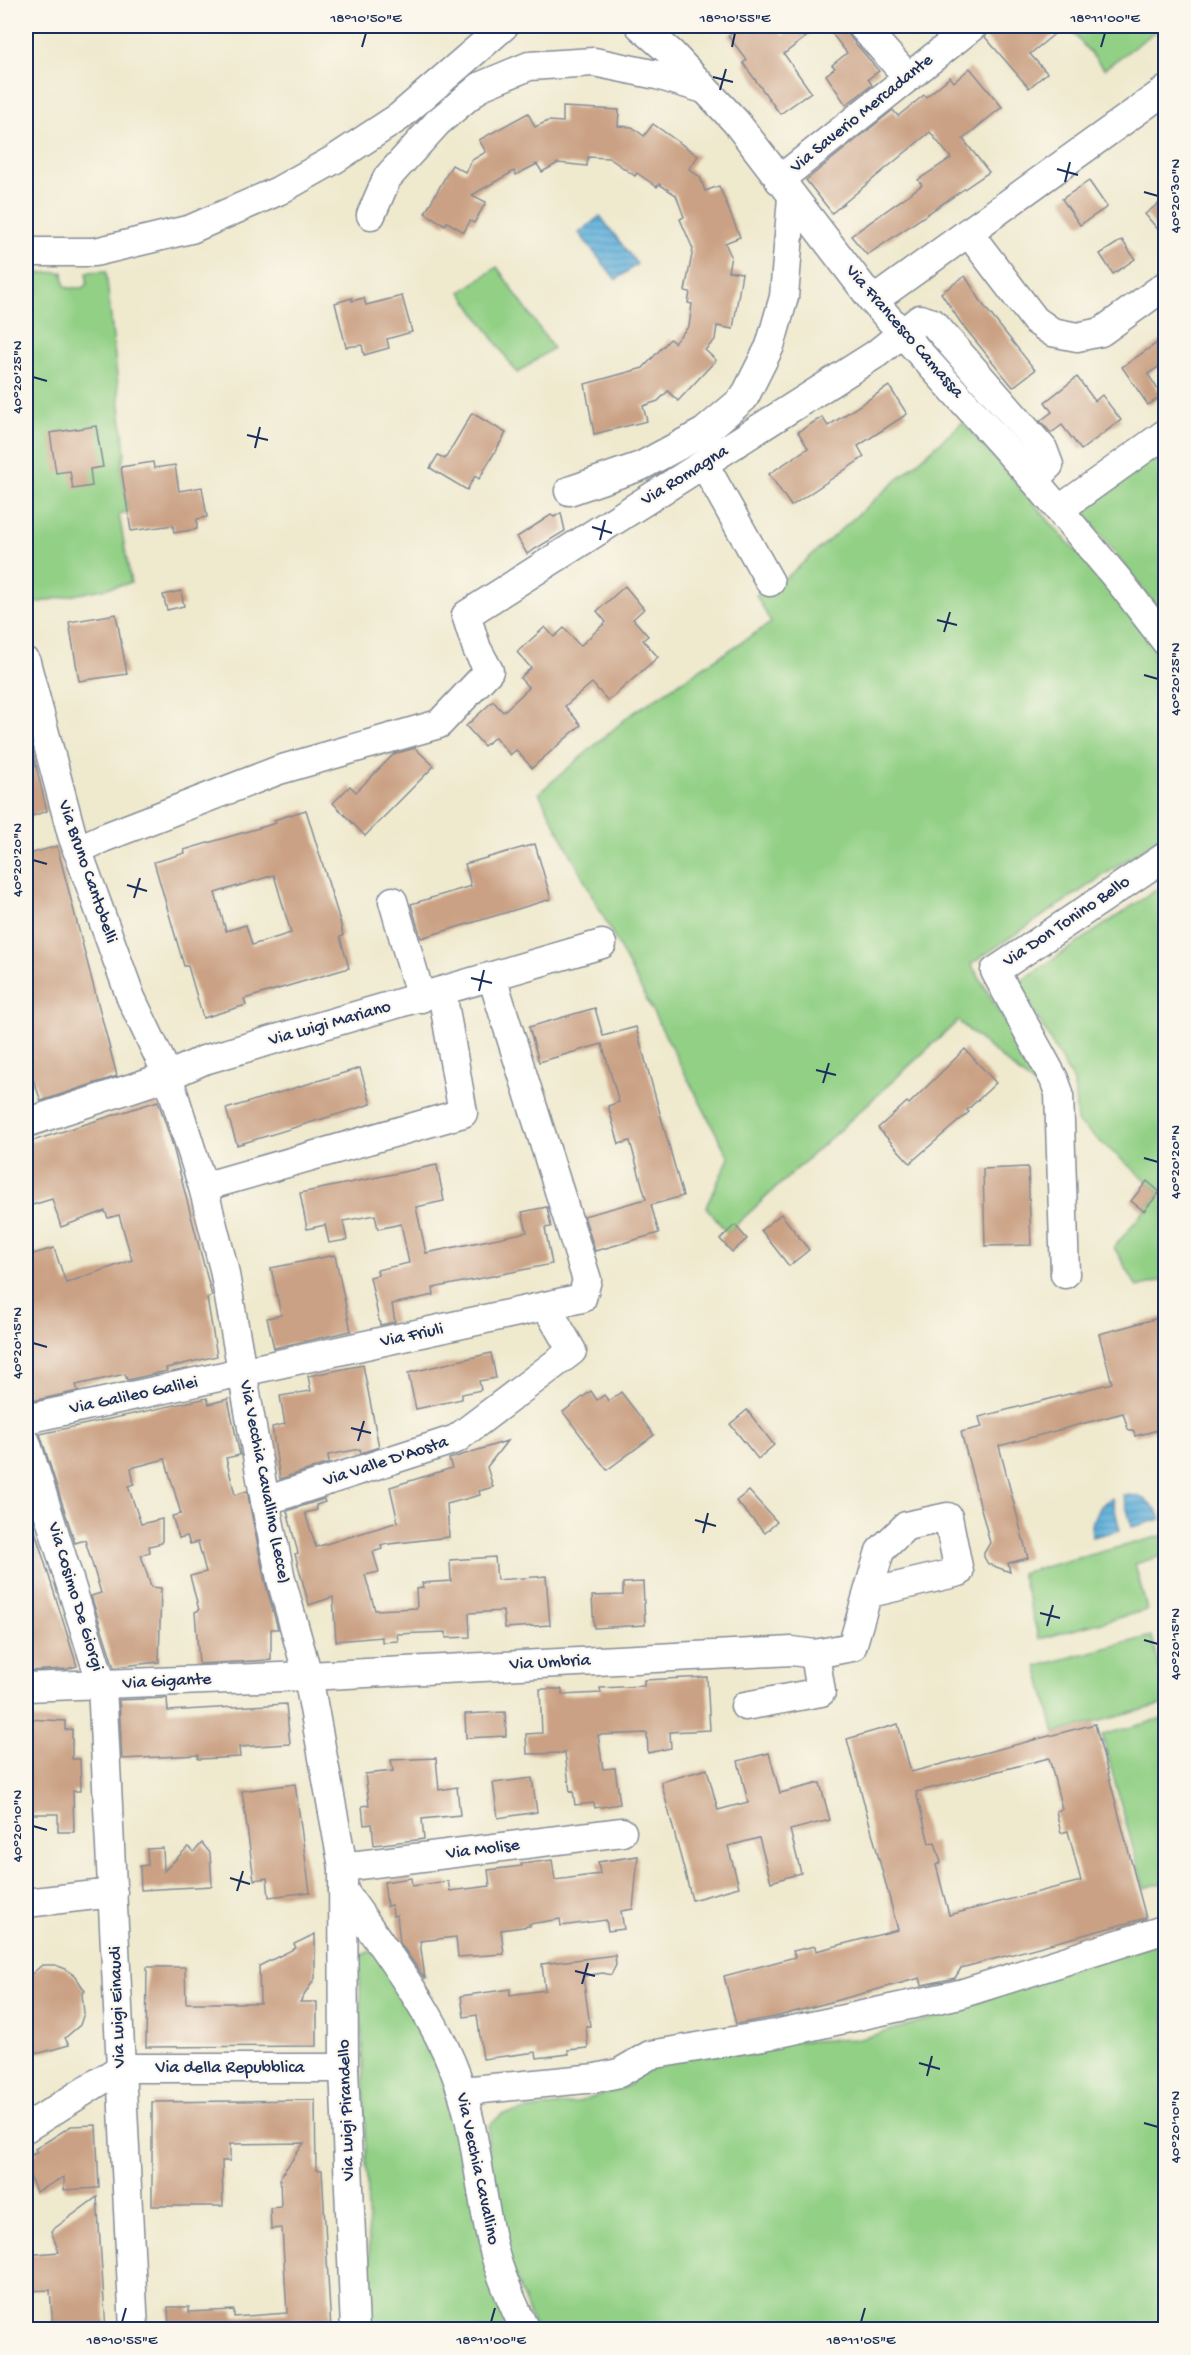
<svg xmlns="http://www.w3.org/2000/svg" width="1191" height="2355" viewBox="0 0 1191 2355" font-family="'Gochi Hand',sans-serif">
  <defs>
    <pattern id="water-rules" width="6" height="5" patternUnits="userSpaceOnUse" patternTransform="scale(1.5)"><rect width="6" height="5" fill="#60b0da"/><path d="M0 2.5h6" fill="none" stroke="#4e90b4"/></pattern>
  </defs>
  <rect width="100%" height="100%" fill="#fbf7ec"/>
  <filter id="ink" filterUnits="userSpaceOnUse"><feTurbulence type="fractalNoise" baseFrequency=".0167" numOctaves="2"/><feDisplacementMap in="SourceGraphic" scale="12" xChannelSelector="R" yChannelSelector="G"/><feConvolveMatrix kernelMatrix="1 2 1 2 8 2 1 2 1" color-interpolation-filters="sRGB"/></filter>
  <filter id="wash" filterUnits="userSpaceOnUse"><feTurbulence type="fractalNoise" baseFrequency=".008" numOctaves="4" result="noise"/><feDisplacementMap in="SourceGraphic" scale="24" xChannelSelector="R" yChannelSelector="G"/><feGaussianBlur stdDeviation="1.35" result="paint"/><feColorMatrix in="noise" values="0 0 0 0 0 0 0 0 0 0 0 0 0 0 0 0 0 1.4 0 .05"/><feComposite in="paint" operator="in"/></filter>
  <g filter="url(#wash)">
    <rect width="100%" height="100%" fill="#efe9ce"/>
    <g fill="#92d085" stroke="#568072" stroke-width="1.5">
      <polygon points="1067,26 1163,26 1104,69"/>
      <polygon points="497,267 553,348 517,373 461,292"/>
      <polygon points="106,271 125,453 121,467 128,511 119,515 131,583 26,605 26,283 41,273 63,272 64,284 68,288 83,288 87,284 87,272"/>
      <polygon points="963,422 1062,536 1113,590 1165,659 1165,834 971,964 1041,1081 1038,1089 958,1021 727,1233 706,1207 729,1158 539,793 630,715 771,623 756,595 787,577"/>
      <polygon points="1165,447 1165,618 1079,507"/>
      <polygon points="1165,884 1165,1280 1137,1287 1114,1247 1160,1192 1077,1122 1074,1083 1018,983"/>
      <polygon points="1165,1535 1165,1555 1135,1564 1147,1610 1039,1639 1021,1573"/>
      <polygon points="1152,1636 1165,1689 1165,1704 1055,1733 1037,1666"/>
      <polygon points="1165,1718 1165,1882 1144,1888 1102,1735"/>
      <polygon points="1165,1941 1165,2329 535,2329 511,2266 487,2145 489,2126 502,2114 575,2103 628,2086 651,2059 774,2042 860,2039 941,2016 1111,1954"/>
      <polygon points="374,1950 444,2063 516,2329 372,2329 359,1956"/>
    </g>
    <g fill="url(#water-rules)" stroke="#3e709c" stroke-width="1.5">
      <polygon points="600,216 637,264 616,280 579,233"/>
      <path d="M 1123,1495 C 1140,1494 1154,1502 1161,1519 L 1132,1527 Z"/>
      <path d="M 1112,1498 L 1120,1530 L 1092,1537 C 1090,1520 1097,1506 1112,1498 Z"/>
    </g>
    <g id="blocks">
      <g fill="#caa184" fill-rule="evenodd">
        <polygon points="742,26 775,26 783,36 796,26 820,26 784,54 811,92 780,114 743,63 747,60 728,36"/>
        <polygon points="826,26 843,26 850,37 879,71 868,79 872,85 846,105 826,75 835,68 832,65 847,53"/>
        <polygon points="993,26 1064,26 1030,54 1047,73 1029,88 985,37"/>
        <polygon points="970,68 1002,107 963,139 989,172 867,255 851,236 922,185 918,180 951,158 930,132 832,213 806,180 893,110 898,116 924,95 926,97 950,77 954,82"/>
        <polygon points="563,107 619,110 618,126 632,127 644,136 653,124 698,156 689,169 700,177 705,191 719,186 740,237 725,243 731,256 728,271 742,273 733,329 717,326 715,340 705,350 716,360 678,401 668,391 658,401 643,406 647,421 594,434 585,384 643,368 670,339 674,343 689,326 692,304 688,303 690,292 685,291 693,249 680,219 684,217 676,195 659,184 657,187 637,173 635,176 609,158 588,157 587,166 558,163 542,172 537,164 516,175 514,171 472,195 486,202 474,223 470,221 464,232 447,222 445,225 425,213 452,165 465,172 472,160 486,152 479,140 528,113 535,127 548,121 563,122"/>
        <polygon points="1089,181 1107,207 1080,225 1062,199"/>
        <polygon points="1166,198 1166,239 1145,214"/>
        <polygon points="1122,240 1135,259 1113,274 1100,254"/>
        <polygon points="965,276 984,306 1035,370 1013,387 961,323 941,293"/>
        <polygon points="402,296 412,332 387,339 389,348 364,355 362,345 346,347 335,303 352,298 352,301 364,298 366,305"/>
        <polygon points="1166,337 1166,362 1148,374 1162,396 1148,405 1122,367"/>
        <polygon points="1077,377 1095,401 1102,395 1121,420 1081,450 1062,425 1051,433 1040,421 1052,412 1045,402"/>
        <polygon points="889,386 907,414 858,446 864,457 791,506 769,474 808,448 798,432 822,417 828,426"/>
        <polygon points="472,413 506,433 479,479 475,476 467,490 430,468 438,455 445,459"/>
        <polygon points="96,426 103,467 90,469 92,486 73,489 70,471 56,473 50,433"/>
        <polygon points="153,462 154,468 175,465 179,491 202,487 207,517 197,519 197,529 174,533 173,525 131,531 121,467"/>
        <polygon points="561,513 565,531 527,554 517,537 551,515 554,517"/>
        <polygon points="625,586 644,609 633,619 648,636 643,640 658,657 608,701 592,683 565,706 581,725 532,768 516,750 510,755 495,737 484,746 466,726 493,701 503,712 529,688 520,678 531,668 517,652 545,627 554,637 564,628 580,646 606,622 597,611"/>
        <polygon points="181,591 184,606 167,610 163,595"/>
        <polygon points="116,614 127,674 79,681 69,622"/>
        <polygon points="415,748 434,766 365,836 333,803 350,786 356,792 394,754"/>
        <polygon points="26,749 32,749 47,811 26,818"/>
        <path d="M 306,810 L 340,921 L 343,936 L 340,937 L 349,968 L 244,999 L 246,1005 L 203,1018 L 188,966 L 184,966 L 154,862 L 185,853 L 184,850 L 276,823 L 274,820 ZM 274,875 L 291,933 L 252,945 L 246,925 L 226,931 L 215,893 Z"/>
        <polygon points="535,844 551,899 421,938 411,904 471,886 465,864"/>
        <polygon points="57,846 117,1076 41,1101 28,1065 26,1066 26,855"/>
        <polygon points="595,1008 603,1036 636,1027 683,1196 651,1205 659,1233 595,1251 584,1216 646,1199 630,1141 619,1144 608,1106 619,1102 602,1044 539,1062 529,1027"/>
        <polygon points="965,1049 996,1083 967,1110 969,1112 910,1163 878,1128 907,1102 909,1104"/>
        <polygon points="360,1068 371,1104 237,1145 226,1109"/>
        <polygon points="158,1101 172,1143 212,1296 207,1298 217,1356 166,1368 167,1371 127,1380 125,1374 76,1385 78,1391 28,1402 26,1400 26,1256 54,1248 66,1283 132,1260 119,1215 108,1218 105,1211 61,1227 52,1199 26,1207 26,1143"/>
        <polygon points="437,1165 444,1201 416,1207 426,1253 527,1232 522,1212 547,1207 551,1227 545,1228 552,1264 433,1288 434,1295 392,1304 395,1322 380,1325 370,1277 378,1275 377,1270 409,1263 401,1224 378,1229 375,1215 343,1221 347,1240 329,1243 325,1225 307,1229 300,1193"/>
        <polygon points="1028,1167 1031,1245 985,1246 983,1169"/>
        <polygon points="1147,1181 1160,1192 1144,1211 1131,1201"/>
        <polygon points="781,1214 809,1250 789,1266 761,1230"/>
        <polygon points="735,1225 747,1239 732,1252 720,1239"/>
        <polygon points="335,1255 351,1331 274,1348 267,1318 281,1315 271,1268"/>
        <polygon points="1166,1316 1166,1428 1135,1436 1134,1432 1128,1429 1123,1413 999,1446 1028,1558 1008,1563 1010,1572 988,1564 984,1557 984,1553 990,1543 961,1432 982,1427 979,1417 1112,1383 1099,1334"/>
        <polygon points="491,1353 496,1378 479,1381 481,1390 462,1394 462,1399 416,1409 408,1373"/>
        <polygon points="363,1365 379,1447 361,1453 360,1449 328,1455 329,1463 280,1479 272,1427 285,1424 280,1396 311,1391 308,1376"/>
        <polygon points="591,1391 597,1400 604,1395 609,1401 621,1392 654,1435 607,1470 563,1412"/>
        <polygon points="207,1398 209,1404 228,1399 240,1455 226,1458 235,1495 247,1491 265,1582 278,1629 271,1629 271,1660 199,1664 195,1612 199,1610 190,1576 206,1572 198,1542 190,1544 187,1536 179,1538 172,1516 181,1514 165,1459 131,1468 134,1484 128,1486 141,1524 162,1519 162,1543 149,1546 150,1552 141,1555 151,1587 161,1588 159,1662 114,1667 91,1596 101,1593 85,1540 75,1543 40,1434"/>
        <polygon points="747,1410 774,1445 758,1459 730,1424"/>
        <polygon points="507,1441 487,1467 493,1487 479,1491 480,1495 447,1504 449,1537 381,1545 382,1549 373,1552 379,1572 365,1575 375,1610 417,1608 416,1589 423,1588 422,1583 451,1581 450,1560 495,1557 497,1580 546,1576 550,1625 505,1628 503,1611 469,1613 470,1637 446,1638 446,1632 397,1634 398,1641 382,1642 382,1637 336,1641 333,1597 309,1605 295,1554 298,1553 287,1511 324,1499 325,1502 316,1505 317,1510 305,1513 316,1547 398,1522 390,1487 452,1468 449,1459"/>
        <polygon points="749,1491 777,1522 765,1533 736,1501"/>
        <polygon points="26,1512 29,1512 77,1666 67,1669 26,1671"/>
        <polygon points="643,1582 645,1625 594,1628 592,1596 623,1595 623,1583"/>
        <polygon points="707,1677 710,1730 670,1732 671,1748 648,1753 647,1733 598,1735 603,1769 615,1768 620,1804 595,1808 594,1803 575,1805 573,1791 570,1792 565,1753 527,1754 526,1734 542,1733 540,1689 562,1689 562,1695 601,1693 600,1688 644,1686 644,1680"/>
        <polygon points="167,1698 168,1711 286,1704 290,1744 239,1747 240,1757 198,1759 198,1755 122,1759 119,1700"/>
        <polygon points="505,1712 506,1736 466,1738 465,1714"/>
        <polygon points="26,1719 65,1721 65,1730 72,1729 72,1759 80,1759 81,1791 73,1791 74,1832 58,1832 58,1814 26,1814"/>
        <path d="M 898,1724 L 911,1772 L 1095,1724 L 1146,1918 L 961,1968 L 955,1978 L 922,1985 L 920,1978 L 775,2017 L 736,2024 L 724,1976 L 795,1957 L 793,1951 L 815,1946 L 816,1951 L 898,1930 L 847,1739 ZM 1049,1758 L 1062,1809 L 1056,1811 L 1061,1833 L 1068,1831 L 1081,1881 L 949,1915 L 936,1865 L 941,1863 L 935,1842 L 929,1843 L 916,1792 Z"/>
        <polygon points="769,1753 780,1793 820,1783 830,1820 790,1830 801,1873 771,1882 759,1838 728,1846 739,1887 692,1900 661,1782 707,1769 718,1810 748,1802 738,1761"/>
        <polygon points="436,1758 439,1790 457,1787 460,1815 422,1819 424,1839 374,1845 372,1824 364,1825 362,1806 369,1805 365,1774 393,1771 391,1760"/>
        <polygon points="532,1778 537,1812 498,1818 493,1783"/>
        <polygon points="295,1784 310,1892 269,1897 267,1878 254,1880 242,1791"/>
        <polygon points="202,1843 210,1853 212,1886 141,1890 140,1866 148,1865 147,1849 163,1848 164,1871 188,1847 194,1852"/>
        <polygon points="638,1856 633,1909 621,1911 624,1929 608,1931 606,1920 561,1926 560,1919 529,1924 530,1926 501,1930 504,1954 458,1957 456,1937 420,1941 425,1979 400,1943 397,1915 393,1916 392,1905 387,1906 384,1882 411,1878 412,1886 448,1881 450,1891 490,1886 488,1870 522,1866 521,1864 552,1860 555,1880 600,1874 598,1862"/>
        <polygon points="315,1934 315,1978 300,2002 317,2002 317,2046 146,2047 147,1967 185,1967 186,2003 260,2003 259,1966 296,1948 294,1944"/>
        <polygon points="615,1955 616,1965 611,1975 603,1973 583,1976 590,2026 586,2026 588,2048 568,2050 569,2054 537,2058 536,2052 483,2059 477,2015 464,2017 461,1996 510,1989 510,1995 545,1990 542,1964"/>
        <polygon points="42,1965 55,1965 66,1969 76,1977 85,1991 82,1994 84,2013 80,2025 65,2038 69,2045 40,2053 26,2050 26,1979"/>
        <polygon points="315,2100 316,2170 322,2170 331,2330 169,2330 168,2307 189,2307 189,2312 234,2310 234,2317 287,2313 282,2228 271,2229 270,2208 281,2207 280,2177 304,2143 230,2144 230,2161 222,2161 223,2206 152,2206 152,2102"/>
        <polygon points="96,2125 99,2188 64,2190 64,2177 36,2192 26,2166 26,2159 37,2152 35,2149 71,2126"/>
        <polygon points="97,2197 106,2330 57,2330 57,2327 53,2327 50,2290 26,2291 26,2255 59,2252 51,2231"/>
      </g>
    </g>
  </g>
  <g filter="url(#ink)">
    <use href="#blocks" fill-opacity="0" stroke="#858c96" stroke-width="1.5"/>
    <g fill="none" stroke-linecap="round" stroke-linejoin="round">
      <defs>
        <g id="minor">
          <polyline points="640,26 671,53 736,122 873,301 1034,480 1120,582 1166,642"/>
          <polyline points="862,26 908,77"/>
          <polyline points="779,180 973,26"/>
          <polyline points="371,215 387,178 438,122 481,86 529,66 594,62 657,75 704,89"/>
          <polyline points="968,232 1035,320 1052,332 1077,337 1101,332 1166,285"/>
          <polyline points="26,252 95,252 191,229 278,191 335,159 399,117 504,26"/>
          <polyline points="873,301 1166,90"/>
          <polyline points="704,464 770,582"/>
          <polyline points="569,491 641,466 704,432 744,398 770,346 784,297 792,197"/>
          <polyline points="1060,509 1166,433"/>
          <polyline points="26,662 72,835 131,998 168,1076 203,1187 224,1269 265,1501 281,1579 308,1676 343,1867 344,2068 355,2330"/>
          <polyline points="77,850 103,838 279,770 439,724 489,671 477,649 466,615 876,354 920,319 933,323 1043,449 1049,465 1034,480"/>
          <polyline points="393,901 421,998"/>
          <polyline points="26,1123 168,1076 204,1060 602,944"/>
          <polyline points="203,1187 463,1113 442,992"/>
          <polyline points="1065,1274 1059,1093 1054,1079 995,971 1166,856"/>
          <polyline points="26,1419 582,1298 587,1280 492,977"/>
          <polyline points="26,1442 102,1685 134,2330"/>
          <polyline points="265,1501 456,1439 572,1351 546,1306"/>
          <polyline points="26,1687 308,1676 792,1651 815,1654 852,1647 880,1551 906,1526 948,1517 959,1572 870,1593"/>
          <polyline points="745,1706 821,1692 815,1654"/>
          <polyline points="343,1867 622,1832"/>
          <path d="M 343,1890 C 386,1953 438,2016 461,2089 C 479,2144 480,2203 496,2258 C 503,2283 514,2306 525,2330"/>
          <polyline points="26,1903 113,1893"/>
          <polyline points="462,2091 596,2078 619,2073 650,2055 775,2034 960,1994 1166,1929"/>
          <polyline points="26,2128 121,2068 344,2068"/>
        </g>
      </defs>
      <use href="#minor" stroke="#858c96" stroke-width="31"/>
      <use href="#minor" stroke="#fff" stroke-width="28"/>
    </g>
  </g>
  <path fill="none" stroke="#1b2f5e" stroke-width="2" d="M 362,47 L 366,33M 732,47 L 735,33M 1101,47 L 1105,33M 713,77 L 733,82M 720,90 L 726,69M 1057,169 L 1078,175M 1065,182 L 1070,162M 1144,192 L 1158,196M 33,377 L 47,381M 247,435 L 268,440M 255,448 L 260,427M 592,527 L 612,533M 600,540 L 605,520M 937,620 L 957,625M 944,632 L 950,612M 1144,675 L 1158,679M 33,860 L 47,864M 127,885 L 147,891M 134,898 L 140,878M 471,978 L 492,983M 479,991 L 484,970M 816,1070 L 836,1075M 823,1083 L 829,1063M 1144,1158 L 1158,1162M 33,1343 L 47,1347M 351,1428 L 371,1433M 358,1441 L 364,1421M 695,1520 L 716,1526M 703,1533 L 708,1513M 1040,1613 L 1060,1618M 1047,1626 L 1053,1605M 1144,1640 L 1158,1644M 33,1826 L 47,1830M 230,1878 L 250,1884M 237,1891 L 243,1871M 575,1971 L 595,1976M 582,1984 L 588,1963M 919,2063 L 940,2069M 927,2076 L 932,2056M 1144,2123 L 1158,2127M 122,2322 L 126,2308M 491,2322 L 495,2308M 861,2322 L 865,2308"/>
  <g text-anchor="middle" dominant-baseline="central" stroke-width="4.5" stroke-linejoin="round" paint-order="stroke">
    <g font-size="18" fill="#1b2f5e" stroke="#fbf7ec">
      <text transform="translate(862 114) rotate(-39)">Via Saverio Mercadante</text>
      <text transform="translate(904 332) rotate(49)">Via Francesco Camassa</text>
      <text transform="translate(685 476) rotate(-32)">Via Romagna</text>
      <text transform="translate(87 872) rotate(71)">Via Bruno Cantobelli</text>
      <text transform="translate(1067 922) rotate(-34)">Via Don Tonino Bello</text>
      <text transform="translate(330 1024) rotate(-16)">Via Luigi Mariano</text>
      <text transform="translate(412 1336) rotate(-12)">Via Friuli</text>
      <text transform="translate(134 1396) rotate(-12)">Via Galileo Galilei</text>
      <text transform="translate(386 1462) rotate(-18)">Via Valle D'Aosta</text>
      <text transform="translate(264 1482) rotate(79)">Via Vecchia Cavallino (Lecce)</text>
      <text transform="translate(75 1597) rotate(73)">Via Cosimo De Giorgi</text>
      <text transform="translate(550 1663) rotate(-3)">Via Umbria</text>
      <text transform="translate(167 1682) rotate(-3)">Via Gigante</text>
      <text transform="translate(483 1850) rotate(-7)">Via Molise</text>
      <text transform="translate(118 2007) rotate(-92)">Via Luigi Einaudi</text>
      <text x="230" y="2068">Via della Repubblica</text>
      <text transform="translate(347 2110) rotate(-92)">Via Luigi Pirandello</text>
      <text transform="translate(477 2169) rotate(78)">Via Vecchia Cavallino</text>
    </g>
  </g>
  <rect width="1191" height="2355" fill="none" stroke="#fbf7ec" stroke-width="66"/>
  <rect x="33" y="33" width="1125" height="2289" fill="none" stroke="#1b2f5e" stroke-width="2"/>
  <g font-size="15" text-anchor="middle" fill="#1b2f5e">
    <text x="366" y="22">18°10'50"E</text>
    <text x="735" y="22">18°10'55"E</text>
    <text x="1105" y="22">18°11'00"E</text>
    <text transform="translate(1174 196) rotate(-90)" y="5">40°20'30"N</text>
    <text transform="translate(16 377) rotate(-90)" y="5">40°20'25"N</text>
    <text transform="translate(1174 679) rotate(-90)" y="5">40°20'25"N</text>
    <text transform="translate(16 860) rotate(-90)" y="5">40°20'20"N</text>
    <text transform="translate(1174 1162) rotate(-90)" y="5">40°20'20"N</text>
    <text transform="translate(16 1343) rotate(-90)" y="5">40°20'15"N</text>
    <text transform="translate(1174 1644) rotate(-90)" y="5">40°20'15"N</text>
    <text transform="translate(16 1826) rotate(-90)" y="5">40°20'10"N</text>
    <text transform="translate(1174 2127) rotate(-90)" y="5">40°20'10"N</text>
    <text x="122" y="2344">18°10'55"E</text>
    <text x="491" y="2344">18°11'00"E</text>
    <text x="861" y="2344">18°11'05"E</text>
  </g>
</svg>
